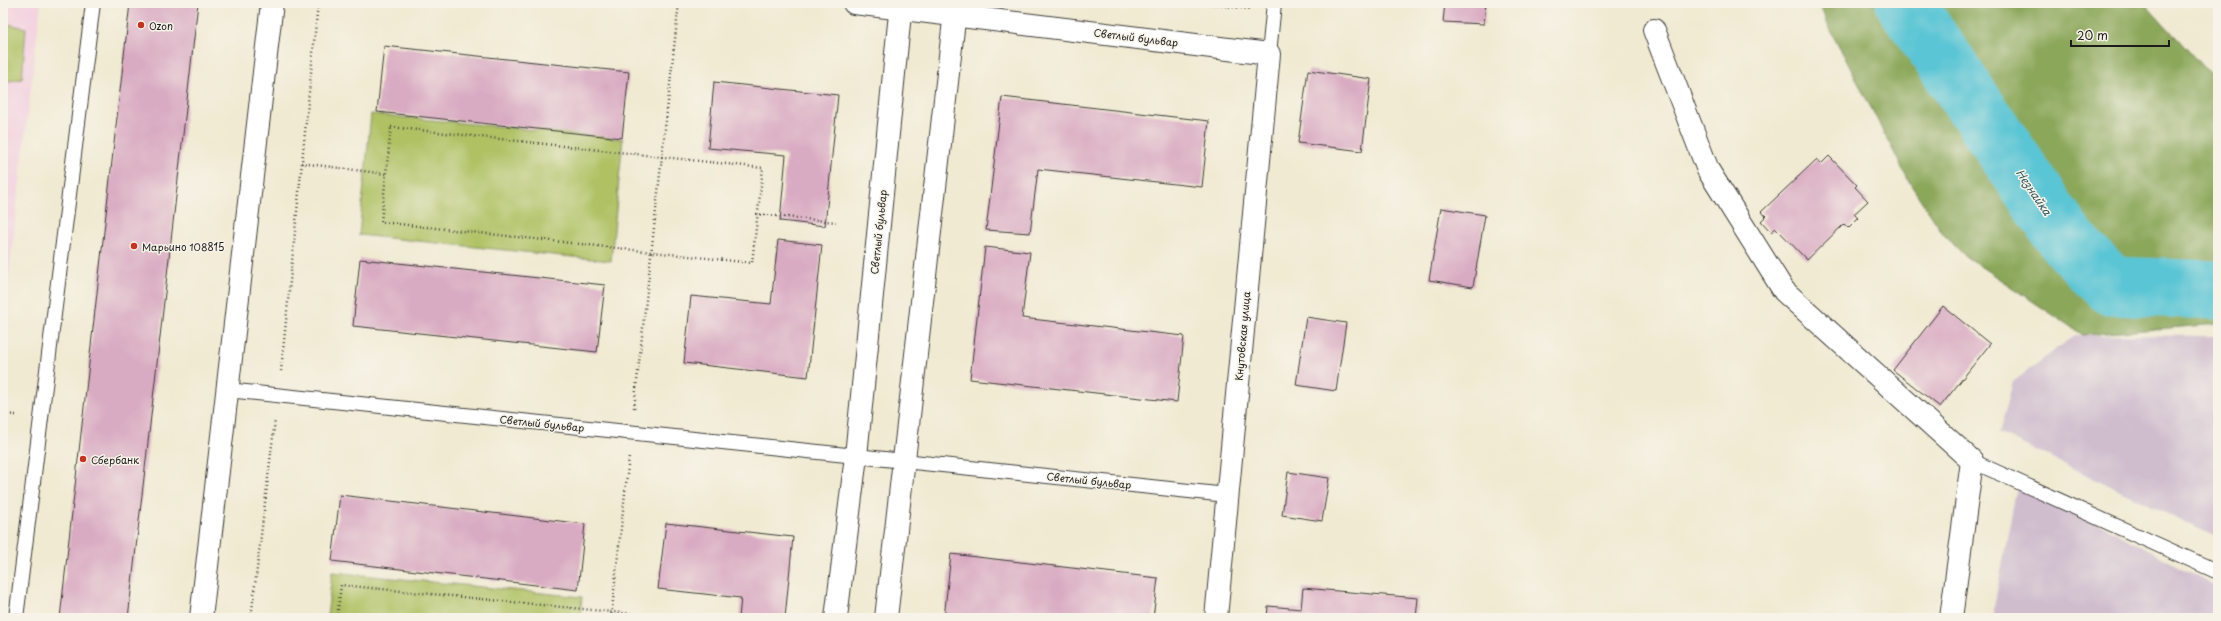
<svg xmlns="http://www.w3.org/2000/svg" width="2221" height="621" viewBox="0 0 2221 621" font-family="'Playpen Sans',sans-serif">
  <rect width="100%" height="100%" fill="#f7f3e8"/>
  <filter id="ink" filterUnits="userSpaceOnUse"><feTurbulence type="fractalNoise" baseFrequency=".025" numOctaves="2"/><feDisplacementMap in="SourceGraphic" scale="8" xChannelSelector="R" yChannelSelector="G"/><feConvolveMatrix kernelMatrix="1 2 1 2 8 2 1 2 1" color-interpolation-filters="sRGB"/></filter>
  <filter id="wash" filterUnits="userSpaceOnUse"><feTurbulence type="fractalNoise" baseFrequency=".012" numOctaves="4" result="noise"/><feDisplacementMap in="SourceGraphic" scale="16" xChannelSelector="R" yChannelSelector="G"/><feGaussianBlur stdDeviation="0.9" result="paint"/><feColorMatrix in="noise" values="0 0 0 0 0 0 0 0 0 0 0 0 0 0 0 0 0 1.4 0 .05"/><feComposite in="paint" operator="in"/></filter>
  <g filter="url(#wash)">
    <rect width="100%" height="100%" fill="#f0ead2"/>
    <polygon fill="#f3cfdf" points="3,3 41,3 5,309 3,309"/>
    <g fill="#cfbdce">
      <polygon points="2075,335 2218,336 2218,538 1999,433 2013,382"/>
      <polygon points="2018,481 2218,587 2218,618 1992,618"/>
    </g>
    <g fill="#afc164" stroke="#666e40">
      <polygon points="3,23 26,28 22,79 3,82"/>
      <polygon points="371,114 623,139 611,261 359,235"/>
      <polygon points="332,572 582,597 580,618 327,618"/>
    </g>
    <polygon fill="#8ba75a" stroke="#54623b" points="1819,3 2145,3 2203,67 2218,79 2218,324 2083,335 1965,256 1944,235 1911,185 1826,21"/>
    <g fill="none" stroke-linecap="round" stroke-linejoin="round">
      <polyline stroke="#5ac5d4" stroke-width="59" points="1905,3 2068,242 2112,286 2218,290"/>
    </g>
    <g id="blocks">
      <g fill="#d9abc2">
        <polygon points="130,3 198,3 128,618 60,618"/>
        <polygon points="1445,3 1486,3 1484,24 1443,22"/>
        <polygon points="384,46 629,72 622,138 377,112"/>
        <polygon points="1308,70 1371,79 1362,151 1298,143"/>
        <polygon points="714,82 838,95 825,226 780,221 786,155 708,148"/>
        <polygon points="1002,97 1209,121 1202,187 1038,169 1030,233 986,230"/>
        <polygon points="1829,156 1857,185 1855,187 1868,201 1854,214 1858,218 1848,228 1844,224 1807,260 1776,228 1771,232 1761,221 1766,216 1761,212 1817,159 1821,164"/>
        <polygon points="1441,208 1485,215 1473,287 1429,280"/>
        <polygon points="778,240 822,245 808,377 684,363 691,296 771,304"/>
        <polygon points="985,247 1030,252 1022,318 1184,336 1177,402 970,379"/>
        <polygon points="360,259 605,285 597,352 353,326"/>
        <polygon points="1943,306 1990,344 1940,407 1893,370"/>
        <polygon points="1306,317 1346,323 1336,391 1296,385"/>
        <polygon points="1288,472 1329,478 1322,521 1282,515"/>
        <polygon points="340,495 585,524 578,590 332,561"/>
        <polygon points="666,523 793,537 785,618 739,618 741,598 658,589"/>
        <polygon points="951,554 1158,578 1153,618 944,618"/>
        <polygon points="1303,588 1418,598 1416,618 1267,618 1268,606 1301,609"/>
      </g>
    </g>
  </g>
  <g filter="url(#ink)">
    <use href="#blocks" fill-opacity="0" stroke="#3c3b37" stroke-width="1"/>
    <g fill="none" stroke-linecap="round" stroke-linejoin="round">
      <defs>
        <g id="service">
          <polyline points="1269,54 1274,3"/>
          <polyline points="227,390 1227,495"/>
          <polyline points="1972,461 2218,572"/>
          <polyline points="16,618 93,3"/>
        </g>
        <g id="minor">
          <polyline points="854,3 1269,54 1216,618"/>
          <polyline points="1654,30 1708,170 1784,291 1972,461 1951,618"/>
          <polyline points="201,618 272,3"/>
          <polyline points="836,618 856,456 901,3"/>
          <polyline points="886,618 956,3"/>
        </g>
      </defs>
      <use href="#service" stroke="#3c3b37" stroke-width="16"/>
      <use href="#minor" stroke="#3c3b37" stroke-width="24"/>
      <g stroke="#3c3b37" stroke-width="2.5" stroke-dasharray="1 3" stroke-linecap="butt">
        <polyline points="1201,3 1250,9"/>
        <polygon points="391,127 763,168 752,263 381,222"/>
        <polyline points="301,163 386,174"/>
        <polyline points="756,214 836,222"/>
        <polyline points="281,371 318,3"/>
        <polyline points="634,408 679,3"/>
        <polyline points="3,414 16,415"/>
        <polyline points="251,618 275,420"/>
        <polyline points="337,618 341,585 673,618"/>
        <polyline points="611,618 629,457"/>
      </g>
      <use href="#service" stroke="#fff" stroke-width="14"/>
      <use href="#minor" stroke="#fff" stroke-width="22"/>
    </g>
  </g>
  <g fill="#c8321e" stroke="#f7f3e8" stroke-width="1.5">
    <circle cx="141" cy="25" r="4"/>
    <circle cx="134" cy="246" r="4"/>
    <circle cx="83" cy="459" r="4"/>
  </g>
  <g text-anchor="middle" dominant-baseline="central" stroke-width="3" stroke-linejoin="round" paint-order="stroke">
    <g font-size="10" fill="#1c1c1c" stroke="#f7f3e8" text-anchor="start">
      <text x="149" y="25">Ozon</text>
      <text x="142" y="246">Марьино 108815</text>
      <text x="91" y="459">Сбербанк</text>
    </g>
    <g font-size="10" fill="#1c1c1c" stroke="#f7f3e8">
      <text transform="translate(1136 37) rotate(7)">Светлый бульвар</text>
      <text transform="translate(878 232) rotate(-84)">Светлый бульвар</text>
      <text transform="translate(1242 336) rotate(-85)">Кнутовская улица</text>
      <text transform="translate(542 423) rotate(6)">Светлый бульвар</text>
      <text transform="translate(1089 480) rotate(6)">Светлый бульвар</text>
    </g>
    <g font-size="11" font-style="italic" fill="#32575c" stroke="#f7f3e8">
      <text transform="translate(2034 192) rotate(56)">Незнайка</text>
    </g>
  </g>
  <rect width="2221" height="621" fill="none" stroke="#f7f3e8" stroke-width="16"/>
  <path d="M2071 40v6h98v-6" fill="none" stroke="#1c1c1c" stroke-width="2"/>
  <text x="2077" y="40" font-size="12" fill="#1c1c1c" stroke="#f7f3e8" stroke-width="3" paint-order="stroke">20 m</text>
</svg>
